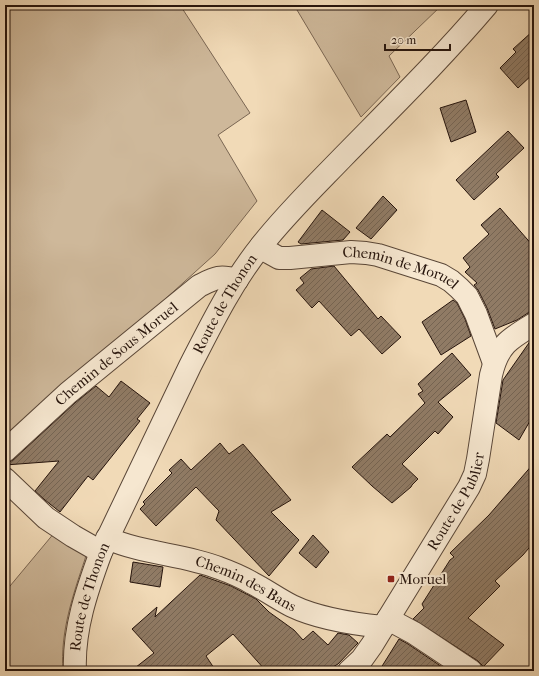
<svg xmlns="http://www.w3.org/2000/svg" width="539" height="676" viewBox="0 0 539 676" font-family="'IM FELL French Canon',serif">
  <defs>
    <pattern id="building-hatch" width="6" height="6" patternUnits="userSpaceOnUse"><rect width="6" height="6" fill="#907b65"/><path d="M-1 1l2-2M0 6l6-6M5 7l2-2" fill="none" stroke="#756452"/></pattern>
  </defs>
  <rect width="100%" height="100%" fill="#f1dab7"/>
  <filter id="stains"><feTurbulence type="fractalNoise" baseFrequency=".005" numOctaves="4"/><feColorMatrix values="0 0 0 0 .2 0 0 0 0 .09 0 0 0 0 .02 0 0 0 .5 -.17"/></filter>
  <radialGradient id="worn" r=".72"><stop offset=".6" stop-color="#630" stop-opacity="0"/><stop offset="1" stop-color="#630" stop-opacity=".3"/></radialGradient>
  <g fill="#ceb89a" stroke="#7a6653">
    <polygon points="5,5 128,5 130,8 136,5 180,5 250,113 218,135 257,201 215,254 163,301 5,439"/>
    <polygon points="294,5 442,5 389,56 400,77 361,117"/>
    <path d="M 55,532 L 86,555 L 85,559 C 73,595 60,632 63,671 L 15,671 L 5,661 L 5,592 Z"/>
  </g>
  <g fill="url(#building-hatch)" stroke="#26140c">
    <polygon points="534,30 534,73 518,88 500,68 516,52 513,49"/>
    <polygon points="466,100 476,132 451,142 440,108"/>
    <polygon points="508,131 524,148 496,174 499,177 474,200 456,180"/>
    <polygon points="383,196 397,210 371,239 356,228"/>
    <polygon points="500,208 534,247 534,312 528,313 517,320 495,329 487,308 478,290 474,285 477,283 465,272 470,267 463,258 489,234 481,225"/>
    <polygon points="322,210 350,232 343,240 301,244 298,242"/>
    <polygon points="334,266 378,319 381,316 401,337 382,354 359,329 351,336 319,301 312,308 296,290 304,283 300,278 311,269"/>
    <polygon points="453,300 457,303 465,319 471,336 441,355 422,322"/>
    <polygon points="534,339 534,414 519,440 496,423 503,380 531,340"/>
    <polygon points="452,353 471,375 438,402 453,417 438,434 435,431 402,464 418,479 412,485 411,487 392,503 372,486 352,467 387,434 390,437 425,403 418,394 423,391 418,384"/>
    <polygon points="121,381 150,403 137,419 140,421 93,480 88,476 60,512 45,500 35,491 59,461 5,465 5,464 13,460 76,402 96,386 109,397"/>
    <polygon points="220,443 229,454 243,444 291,500 271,512 299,540 269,576 216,520 219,511 196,487 156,526 140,509 145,504 143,502 172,473 169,470 181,459 191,470"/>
    <polygon points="534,463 534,542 523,555 495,581 500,586 468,618 504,645 483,667 482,665 478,661 413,619 424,608 422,604 450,560 454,557 450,553 489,515"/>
    <polygon points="313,535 329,552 316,568 299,553"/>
    <polygon points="133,562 163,567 160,587 130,582"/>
    <polygon points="200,575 231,586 256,599 269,612 294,630 303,640 313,631 328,645 338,633 349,635 358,643 338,664 326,671 266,671 233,634 206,656 216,671 131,671 154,653 132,629 157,607 155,617"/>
    <polygon points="399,639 408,644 448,671 379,671"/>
  </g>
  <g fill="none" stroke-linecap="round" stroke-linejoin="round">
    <defs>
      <g id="minor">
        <path id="s1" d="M 261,246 L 270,253 L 279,258 L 290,258 L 351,252 L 366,253 L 378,255 L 441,275 L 451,281 L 459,288 L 467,296 L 476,314 L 494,363"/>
        <path id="s2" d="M 5,451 L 68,393 L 199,286 C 215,278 219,275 237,280"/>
        <polyline points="5,479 46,518 73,536 101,552"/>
        <path id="s3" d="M 107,538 C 143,554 183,554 219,568 C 230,572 242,577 252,583 C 266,590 278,599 292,606 C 319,619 354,624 383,627"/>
        <polyline points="388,619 414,633 471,671"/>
        <path id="s4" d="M 75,671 C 73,630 87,590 101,552 L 190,366 C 211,325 232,282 261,246 C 286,214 315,186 343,157 C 392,107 442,58 487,5"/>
        <path id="s5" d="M 349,671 L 362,659 L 372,645 L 469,487 L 475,474 L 478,459 L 491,375 C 498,345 509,339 534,324"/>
      </g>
    </defs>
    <use href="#minor" stroke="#594637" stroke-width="24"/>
    <use href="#minor" stroke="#f6e7d0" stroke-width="22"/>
  </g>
  <rect fill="#8f2418" stroke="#f6e7d0" stroke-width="1.5" x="387" y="575" width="8" height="8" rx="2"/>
  <g text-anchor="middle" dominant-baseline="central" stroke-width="4" stroke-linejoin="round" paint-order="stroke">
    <g font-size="15" fill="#26140c" stroke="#f6e7d0">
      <text stroke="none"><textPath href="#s1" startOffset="146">Chemin de Moruel</textPath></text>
      <text stroke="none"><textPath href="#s4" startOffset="400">Route de Thonon</textPath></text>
      <text stroke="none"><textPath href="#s2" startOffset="148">Chemin de Sous Moruel</textPath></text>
      <text stroke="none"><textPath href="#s5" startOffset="202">Route de Publier</textPath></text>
      <text stroke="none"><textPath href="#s3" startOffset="147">Chemin des Bans</textPath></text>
      <text stroke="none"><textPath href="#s4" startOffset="76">Route de Thonon</textPath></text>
    </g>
    <g font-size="15" fill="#26140c" stroke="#f6e7d0" text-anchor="start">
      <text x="399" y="579">Moruel</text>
    </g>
  </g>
  <rect width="539" height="676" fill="none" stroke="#f1dab7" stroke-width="20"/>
  <rect x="6" y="6" width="527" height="664" fill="none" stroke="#26140c" stroke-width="2"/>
  <rect x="10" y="10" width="519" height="656" fill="none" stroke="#26140c"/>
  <path d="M385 44v6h65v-6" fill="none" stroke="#26140c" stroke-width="2"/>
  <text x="391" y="44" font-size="12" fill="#26140c" stroke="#f6e7d0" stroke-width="3" paint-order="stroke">20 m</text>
  <rect width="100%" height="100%" filter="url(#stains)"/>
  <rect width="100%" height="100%" fill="url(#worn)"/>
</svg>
